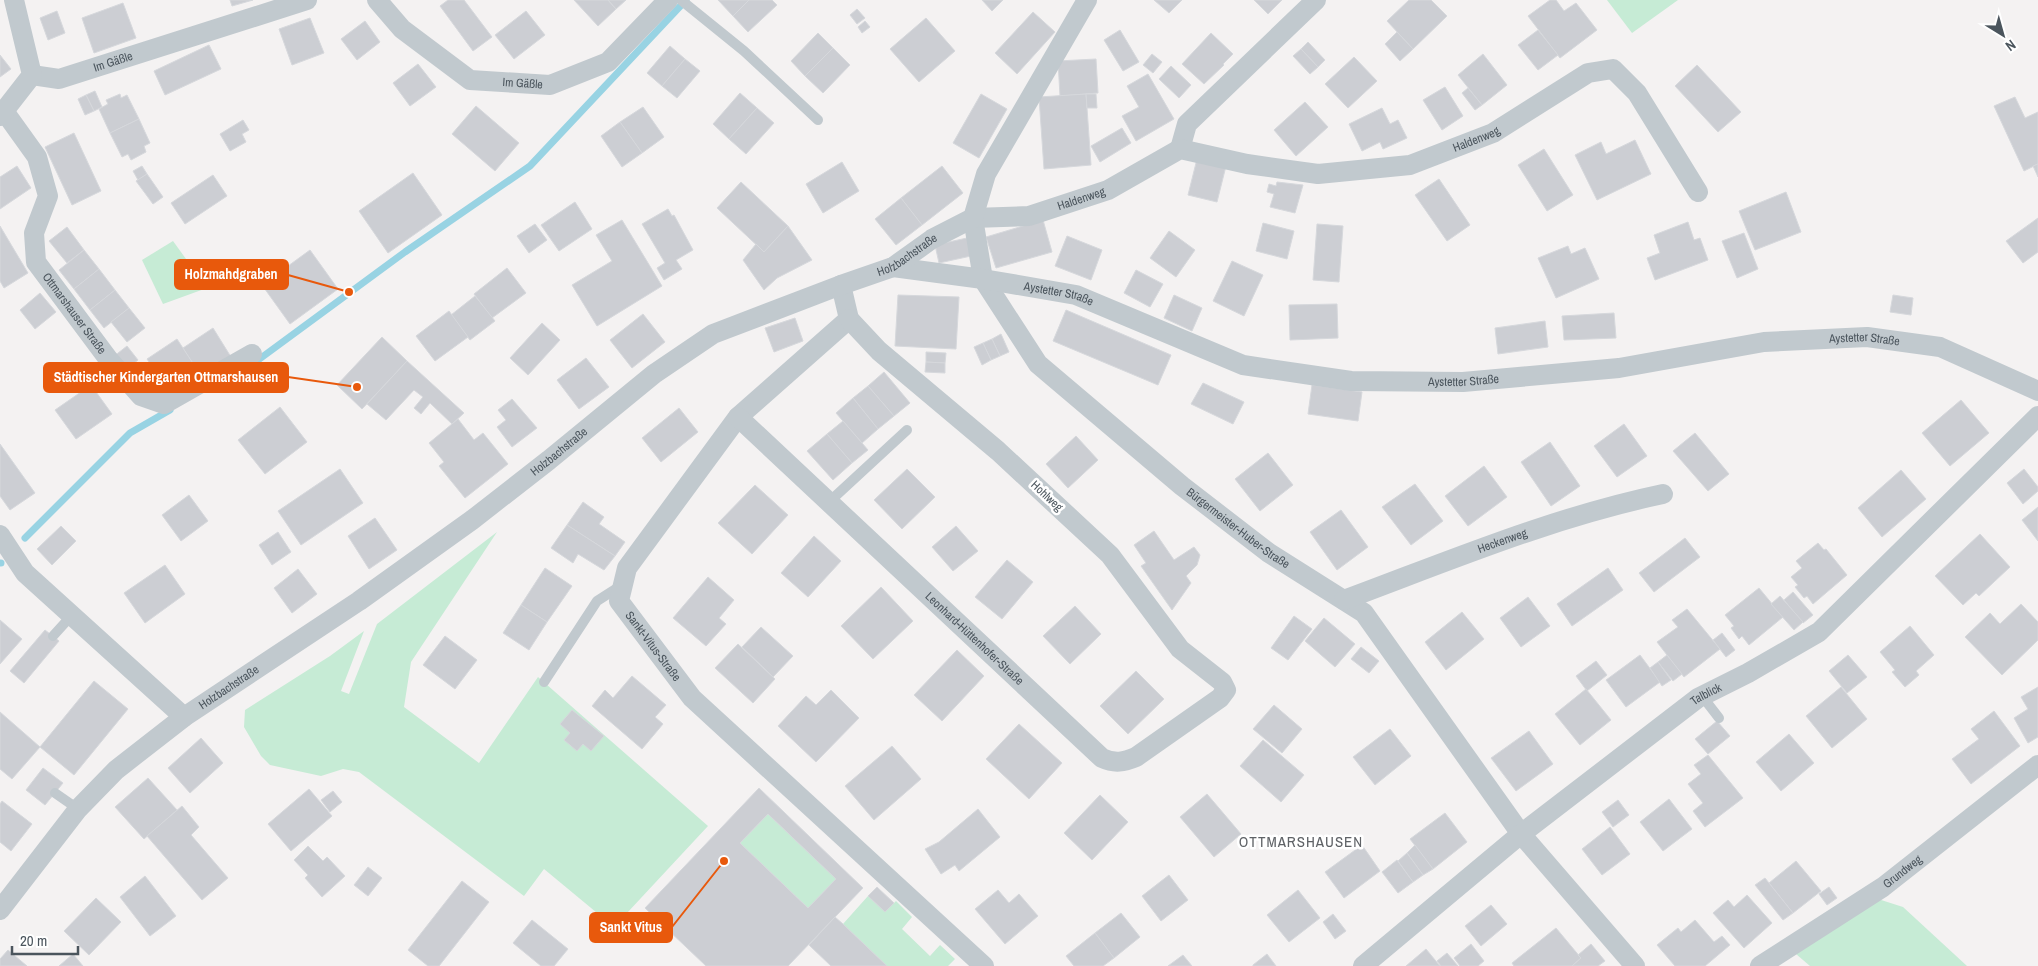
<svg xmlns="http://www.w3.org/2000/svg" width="2038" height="966" viewBox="0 0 2038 966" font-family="'Archivo Narrow',sans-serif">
  <rect width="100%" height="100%" fill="#f4f2f2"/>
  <g fill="#c6ebd5">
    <polygon points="1607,0 1678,0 1632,33"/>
    <polygon points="173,241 207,288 163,304 142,260"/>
    <polygon points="497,532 411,662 404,707 479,763 538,677 708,826 614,927 544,869 524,896 359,772 343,769 321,776 270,765 261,756 244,727 245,710 330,656 364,631 341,691 349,694 377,624"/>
    <polygon points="768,814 836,879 808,908 740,843"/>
    <polygon points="868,896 885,912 896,901 912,917 902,929 930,956 940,945 955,959 948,966 887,966 843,924"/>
    <polygon points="1878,899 1903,907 1967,966 1810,966 1796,954"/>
  </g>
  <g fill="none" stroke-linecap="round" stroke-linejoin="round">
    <g stroke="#98d3e3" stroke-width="7">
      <polyline points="254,363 405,252 530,166 686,0"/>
      <polyline points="25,538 130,433 170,410"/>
      <polyline points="0,563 1,563"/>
    </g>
  </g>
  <g fill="#ccced3" stroke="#d6d8dc" fill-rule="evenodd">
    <polygon points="230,0 253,0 232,6"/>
    <polygon points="448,0 464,0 492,37 473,51 440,6"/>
    <polygon points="574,0 608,0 616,9 598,26"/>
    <polygon points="608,0 626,0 616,9"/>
    <polygon points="718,0 749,0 733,16"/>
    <polygon points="749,0 772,0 777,5 748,32 733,16"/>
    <polygon points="982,0 1003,0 992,11"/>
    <polygon points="1154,0 1182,0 1169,13"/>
    <polygon points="1254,0 1282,0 1268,14"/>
    <polygon points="1409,0 1431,0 1447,16 1413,49 1387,21"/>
    <polygon points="1550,0 1556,0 1564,11 1576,3 1597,30 1560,58 1528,16"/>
    <polygon points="123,3 136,38 94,53 82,18"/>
    <polygon points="857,9 865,18 857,24 850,15"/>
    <polygon points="57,11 65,33 48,40 40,18"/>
    <polygon points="526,11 545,35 514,59 495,35"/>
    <polygon points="1033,12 1055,32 1017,74 995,53"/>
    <polygon points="310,18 324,53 292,65 279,29"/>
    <polygon points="926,18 955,51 919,82 890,49"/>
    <polygon points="365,21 380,42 357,60 341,39"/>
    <polygon points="865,21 870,27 862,33 858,27"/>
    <polygon points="1120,30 1139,62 1123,71 1104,40"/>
    <polygon points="1538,30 1558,55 1538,70 1518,45"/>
    <polygon points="1397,32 1413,49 1400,61 1385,44"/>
    <polygon points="818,33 833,48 805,76 791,61"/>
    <polygon points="1211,33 1233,54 1223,64 1224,65 1204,84 1182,64"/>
    <polygon points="1308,42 1325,60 1318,67 1301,49"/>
    <polygon points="209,45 221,69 165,95 154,71"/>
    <polygon points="670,46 685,59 662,86 647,73"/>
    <polygon points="833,48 850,65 823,93 805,76"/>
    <polygon points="1301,49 1318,67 1310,74 1293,56"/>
    <polygon points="1152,54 1162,62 1153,73 1143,65"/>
    <polygon points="1483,54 1507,85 1482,105 1458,75"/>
    <polygon points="0,55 11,69 0,77"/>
    <polygon points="1354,57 1377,81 1348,108 1325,84"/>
    <polygon points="685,59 700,71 677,98 662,86"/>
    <polygon points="1096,59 1098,93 1060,96 1058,61"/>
    <polygon points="418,64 436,87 410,106 393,83"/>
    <polygon points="1697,65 1741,112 1718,132 1675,86"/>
    <polygon points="1171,66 1191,85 1179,98 1159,79"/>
    <polygon points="1148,74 1174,119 1136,141 1122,116 1139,107 1127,86"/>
    <polygon points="1445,87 1463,116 1442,130 1423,100"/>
    <polygon points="1468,88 1482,105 1475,110 1462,93"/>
    <polygon points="95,91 102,107 94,111 86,95"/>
    <polygon points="740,93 757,108 729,139 713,124"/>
    <polygon points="120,94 121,98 127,95 139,119 110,133 99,109 108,104 106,100"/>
    <polygon points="981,94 1007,109 979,158 953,143"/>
    <polygon points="1086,94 1091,165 1044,169 1039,97"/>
    <polygon points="1086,94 1096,94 1097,108 1087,108"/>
    <polygon points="86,95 94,111 85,115 78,99"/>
    <polygon points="2015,97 2025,118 2038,112 2038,164 2024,171 1994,106"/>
    <polygon points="1305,102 1328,127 1296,156 1274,130"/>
    <polygon points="476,106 519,143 495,171 452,134"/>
    <polygon points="643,107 664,137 642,153 620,122"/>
    <polygon points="757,108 774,123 746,154 729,139"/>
    <polygon points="1382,108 1390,124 1398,120 1407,138 1383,149 1380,142 1362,151 1349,124"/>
    <polygon points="139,119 150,143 144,146 146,152 131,160 128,154 122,157 110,133"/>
    <polygon points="243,120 249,130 242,134 246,142 230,151 220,134"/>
    <polygon points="620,122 642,153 622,167 601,136"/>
    <polygon points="1122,128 1131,143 1100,162 1091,146"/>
    <polygon points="74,133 101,191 72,205 45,147"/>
    <polygon points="1635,140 1651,174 1597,200 1575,155 1601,142 1606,154"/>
    <polygon points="1544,149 1573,195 1547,211 1518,165"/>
    <polygon points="1197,159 1226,166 1217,202 1188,195"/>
    <polygon points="842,162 859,191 823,213 806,184"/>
    <polygon points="2038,164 2038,177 2033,166"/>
    <polygon points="17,166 31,188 0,209 0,177"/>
    <polygon points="142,166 147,174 138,180 133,171"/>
    <polygon points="942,166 963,193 922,225 901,198"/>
    <polygon points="413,173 442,215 388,253 359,211"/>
    <polygon points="147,174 163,197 153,204 136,181"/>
    <polygon points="213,175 227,196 185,224 171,203"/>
    <polygon points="1439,179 1470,225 1447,241 1415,195"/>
    <polygon points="741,182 788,226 764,252 717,208"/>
    <polygon points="1277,182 1303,185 1295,213 1270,207 1274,194 1267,192 1269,184 1276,186"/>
    <polygon points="1786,192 1801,232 1755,250 1739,211"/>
    <polygon points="901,198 922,225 896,245 875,219"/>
    <polygon points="575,202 592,229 559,251 541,225"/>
    <polygon points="668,209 672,216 674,215 693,250 676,260 682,269 664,280 657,268 665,263 642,224"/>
    <polygon points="2038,218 2038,252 2023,263 2006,241"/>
    <polygon points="622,220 662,286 597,326 572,285 612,261 596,235"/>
    <polygon points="1043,220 1052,252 996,268 986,237"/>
    <polygon points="1688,222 1694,240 1700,238 1708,260 1655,280 1647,258 1660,253 1654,235"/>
    <polygon points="1263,223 1294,231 1287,259 1256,251"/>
    <polygon points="535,224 547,240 529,253 517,236"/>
    <polygon points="1317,224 1343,226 1339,282 1313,280"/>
    <polygon points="0,226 28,273 4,288 0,281"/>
    <polygon points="788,226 812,260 777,278 764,290 743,260 756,244 764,252"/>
    <polygon points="67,227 84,250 67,263 49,241"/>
    <polygon points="1169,231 1195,250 1176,277 1150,258"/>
    <polygon points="1744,233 1758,269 1737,278 1722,241"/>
    <polygon points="1067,236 1102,250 1091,280 1055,266"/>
    <polygon points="967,238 971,256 939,263 935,245"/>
    <polygon points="1568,246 1571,254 1585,248 1599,279 1556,298 1538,258"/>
    <polygon points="84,250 99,269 74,289 59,270"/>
    <polygon points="310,250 338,289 290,324 262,285"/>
    <polygon points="1232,261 1263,275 1244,316 1213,301"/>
    <polygon points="507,268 526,293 492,318 474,294"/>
    <polygon points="99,269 115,290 90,310 74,289"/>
    <polygon points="1136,270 1163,284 1150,307 1124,293"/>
    <polygon points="115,290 129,308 104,328 90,310"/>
    <polygon points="40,293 56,312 35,329 20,310"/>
    <polygon points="898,295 959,297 956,349 895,346"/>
    <polygon points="1174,295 1202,308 1192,331 1164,318"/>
    <polygon points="1893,295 1913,298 1911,315 1890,312"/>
    <polygon points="475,296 495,321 470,340 451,315"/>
    <polygon points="1337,304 1338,338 1290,340 1289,305"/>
    <polygon points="129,308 145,328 127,342 111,322"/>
    <polygon points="1066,310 1171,355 1158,385 1053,341"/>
    <polygon points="449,311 468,337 435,361 416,336"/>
    <polygon points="1614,313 1616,338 1564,340 1562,316"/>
    <polygon points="643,314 665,342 632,368 610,340"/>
    <polygon points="795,318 803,341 774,352 765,328"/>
    <polygon points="1545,321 1548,347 1498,354 1495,328"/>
    <polygon points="542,323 560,340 528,375 510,358"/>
    <polygon points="213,328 231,357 201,376 183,348"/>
    <polygon points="1001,334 1009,352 1000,356 992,339"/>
    <polygon points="382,337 407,361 362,409 337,385"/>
    <polygon points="177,339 196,368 167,388 147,359"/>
    <polygon points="992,339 1000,356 991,360 983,343"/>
    <polygon points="983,343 991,360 982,365 974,347"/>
    <polygon points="127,346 138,360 124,371 113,357"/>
    <polygon points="926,352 946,353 945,363 926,362"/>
    <polygon points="586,358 609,387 579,409 557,380"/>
    <polygon points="407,361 464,413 452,424 430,403 421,414 414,408 423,397 414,390 386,420 367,404"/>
    <polygon points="926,362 945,363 945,373 925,372"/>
    <polygon points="884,372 910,403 894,416 868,386"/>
    <polygon points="1203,383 1244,402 1233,424 1191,404"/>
    <polygon points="91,385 112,414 76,439 55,410"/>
    <polygon points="1312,385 1362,392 1358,421 1308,414"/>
    <polygon points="868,386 894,416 878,429 853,398"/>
    <polygon points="853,398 878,429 862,443 836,413"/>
    <polygon points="512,399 537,428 512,447 497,427 506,420 498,410"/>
    <polygon points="1961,400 1989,433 1950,466 1922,433"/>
    <polygon points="280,407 307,442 265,474 238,440"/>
    <polygon points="679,408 698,432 661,462 642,438"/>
    <polygon points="458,419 474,440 483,433 508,464 465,498 439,466 444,462 429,443"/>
    <polygon points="843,421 868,450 852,463 827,434"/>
    <polygon points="1624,424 1647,456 1617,477 1594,446"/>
    <polygon points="1695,433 1729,474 1708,491 1673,451"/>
    <polygon points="827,434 852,463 833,480 807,451"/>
    <polygon points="1076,436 1098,460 1068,488 1046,464"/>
    <polygon points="1550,442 1580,486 1551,506 1521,462"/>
    <polygon points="0,444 35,493 10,510 0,496"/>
    <polygon points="1268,453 1293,485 1260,511 1235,479"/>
    <polygon points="1484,466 1507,497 1468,526 1445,496"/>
    <polygon points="340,469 363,503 301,545 278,511"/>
    <polygon points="907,469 935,497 902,529 874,500"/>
    <polygon points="2024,469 2038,487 2038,491 2023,504 2007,483"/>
    <polygon points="1901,470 1926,499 1882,537 1858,508"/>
    <polygon points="1415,484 1443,521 1411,545 1382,507"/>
    <polygon points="755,485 788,515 752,554 718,523"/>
    <polygon points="189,495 208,521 181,541 162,515"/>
    <polygon points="583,502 604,517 599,524 625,542 615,556 567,525"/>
    <polygon points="2038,507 2038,541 2022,520"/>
    <polygon points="1341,510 1368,547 1337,570 1310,532"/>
    <polygon points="375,518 397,550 369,569 348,536"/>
    <polygon points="567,525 615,556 604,570 578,554 573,563 551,548"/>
    <polygon points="61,526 76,541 52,565 37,549"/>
    <polygon points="956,526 978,551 953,571 932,547"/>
    <polygon points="1154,531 1174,560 1194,547 1200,555 1197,565 1186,576 1191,583 1172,610 1141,566 1146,563 1134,545"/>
    <polygon points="278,532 291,552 272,565 259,545"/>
    <polygon points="1980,534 2010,567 1979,596 1976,593 1963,605 1935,576"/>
    <polygon points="814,536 841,561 808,597 781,573"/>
    <polygon points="1685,538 1700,557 1654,592 1639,573"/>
    <polygon points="1818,543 1824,550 1826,549 1847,575 1813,604 1807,596 1804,598 1795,587 1798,585 1791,577 1802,568 1796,561"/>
    <polygon points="1007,560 1033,582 1002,619 975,597"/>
    <polygon points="165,565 185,594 145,623 124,593"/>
    <polygon points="545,568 572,586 547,622 521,605"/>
    <polygon points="1608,568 1623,590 1572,626 1557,604"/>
    <polygon points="298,569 317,594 292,613 274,588"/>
    <polygon points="708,577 734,600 719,618 726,624 706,646 673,618"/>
    <polygon points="881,587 913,621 873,659 841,626"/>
    <polygon points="1759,588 1783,617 1749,645 1742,636 1739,639 1731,628 1734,626 1725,615"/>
    <polygon points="1793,592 1813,615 1803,623 1784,600"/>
    <polygon points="1780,596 1803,622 1794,630 1771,604"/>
    <polygon points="1528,597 1550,626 1521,647 1500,618"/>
    <polygon points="2021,604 2038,622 2038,640 2002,675 1965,637 1990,613 2000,624"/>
    <polygon points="521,605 547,622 529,650 503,633"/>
    <polygon points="1075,606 1101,634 1070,664 1043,636"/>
    <polygon points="1687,609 1720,649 1684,677 1657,642 1678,627 1672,620"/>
    <polygon points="1462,612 1484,639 1446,670 1425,642"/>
    <polygon points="1294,616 1312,629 1288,660 1271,648"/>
    <polygon points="1324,618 1355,644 1335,667 1305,641"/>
    <polygon points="0,620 22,639 0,664"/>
    <polygon points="1910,626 1934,655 1916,671 1919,675 1905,687 1892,672 1895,670 1880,652"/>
    <polygon points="761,627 793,656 773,677 742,647"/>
    <polygon points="45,630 59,641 24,683 10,671"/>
    <polygon points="1722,633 1735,650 1726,657 1713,640"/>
    <polygon points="445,636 477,660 455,689 423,665"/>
    <polygon points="738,644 775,679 753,703 715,668"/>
    <polygon points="1361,647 1379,661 1369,673 1351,659"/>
    <polygon points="957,650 984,676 942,721 914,695"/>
    <polygon points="1640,655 1660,682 1626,707 1606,680"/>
    <polygon points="1667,655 1682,674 1673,681 1658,662"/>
    <polygon points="1848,655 1867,677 1847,693 1829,671"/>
    <polygon points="1596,661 1607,675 1587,691 1576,676"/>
    <polygon points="1658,662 1671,680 1662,686 1650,668"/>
    <polygon points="1136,671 1164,699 1128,734 1100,706"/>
    <polygon points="632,676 666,705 655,717 663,724 642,749 592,706 605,690 613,698"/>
    <polygon points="94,681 128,709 74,775 40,747"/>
    <polygon points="1841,687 1867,719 1832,748 1806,716"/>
    <polygon points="2038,687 2038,737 2028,743 2014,718 2028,709 2021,697"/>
    <polygon points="1586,689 1611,720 1580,745 1555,714"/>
    <polygon points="831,690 859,718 816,762 778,726 806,696 816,705"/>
    <polygon points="1274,705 1302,729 1282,753 1253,729"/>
    <polygon points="572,710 604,736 591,751 583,744 577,751 564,740 570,733 560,724"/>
    <polygon points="1994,711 2020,746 1971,784 1952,759 1979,739 1971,729"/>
    <polygon points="0,712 40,747 12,779 0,769"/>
    <polygon points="1717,721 1730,736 1708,754 1695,739"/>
    <polygon points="1019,724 1062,763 1029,799 986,759"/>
    <polygon points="1390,729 1411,756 1375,785 1353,757"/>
    <polygon points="1529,731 1553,764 1516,791 1491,758"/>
    <polygon points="1789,734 1814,763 1781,791 1756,762"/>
    <polygon points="201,738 223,763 190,793 168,768"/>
    <polygon points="1263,740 1304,775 1281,802 1240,766"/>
    <polygon points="892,746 921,779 874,820 845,786"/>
    <polygon points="1708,755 1743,798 1705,827 1693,811 1703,803 1688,784 1701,774 1694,765"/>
    <polygon points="43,768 63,783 45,805 26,790"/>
    <polygon points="148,778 177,810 144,839 115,807"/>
    <path d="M 759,788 L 863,888 L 788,966 L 706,966 L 645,908 ZM 768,814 L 836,879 L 808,908 L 740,843 Z"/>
    <polygon points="309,789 332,816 291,851 268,824"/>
    <polygon points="333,791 342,802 330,812 321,800"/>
    <polygon points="1207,794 1241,834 1214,857 1180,817"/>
    <polygon points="1100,795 1128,822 1092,860 1064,833"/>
    <polygon points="1669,799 1692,829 1663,851 1640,822"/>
    <polygon points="1618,800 1629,815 1613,827 1602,812"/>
    <polygon points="2,801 32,824 11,851 0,842 0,804"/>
    <polygon points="182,806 199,827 191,835 228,878 202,900 147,836"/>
    <polygon points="978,809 1000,837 959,871 955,865 941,874 925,849 939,842"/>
    <polygon points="1445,813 1467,842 1433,869 1410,839"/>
    <polygon points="1610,827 1630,854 1602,875 1582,849"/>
    <polygon points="1362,845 1380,871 1344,898 1325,872"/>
    <polygon points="1415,845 1433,869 1423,875 1407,853"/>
    <polygon points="308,846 323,861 327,857 345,876 322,897 305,878 308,875 294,860"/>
    <polygon points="1407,853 1423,875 1413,882 1398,861"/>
    <polygon points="1397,860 1413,882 1398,893 1382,872"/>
    <polygon points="1796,861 1821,891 1793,913 1769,883"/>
    <polygon points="368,867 382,878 368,896 354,885"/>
    <polygon points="1169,875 1188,900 1161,921 1142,896"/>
    <polygon points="145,876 176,916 150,936 120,897"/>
    <polygon points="1765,878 1793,913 1783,920 1755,885"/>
    <polygon points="462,881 489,902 439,966 428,966 408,950"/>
    <polygon points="877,887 894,903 885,912 868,896"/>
    <polygon points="1829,887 1837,898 1827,905 1819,894"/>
    <polygon points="998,890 1009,903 1019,894 1038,916 1005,944 975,909"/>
    <polygon points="1298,890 1320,918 1289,942 1267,915"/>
    <polygon points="1747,895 1772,923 1744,948 1713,913 1728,900 1734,907"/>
    <polygon points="96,898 121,922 89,955 64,931"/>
    <polygon points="1491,905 1507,924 1481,946 1465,926"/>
    <polygon points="1121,913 1140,937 1114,958 1095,933"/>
    <polygon points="1333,914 1346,931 1335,939 1323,922"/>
    <polygon points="835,917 843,924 887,966 831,966 809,945"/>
    <polygon points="532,920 568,949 554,966 541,966 513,943"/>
    <polygon points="1695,920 1714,942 1722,936 1730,945 1705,966 1675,966 1657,945 1678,928 1681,932"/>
    <polygon points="1556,928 1581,958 1572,966 1514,966 1512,963"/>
    <polygon points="1095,933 1114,958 1103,966 1074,966 1066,956"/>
    <polygon points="1471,944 1484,961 1478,966 1460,966 1454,958"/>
    <polygon points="1591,944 1605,961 1598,966 1572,966 1581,958 1578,955"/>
    <polygon points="1426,949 1440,966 1406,966"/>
    <polygon points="8,950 27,966 0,966 0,959"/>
    <polygon points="1447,953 1458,966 1441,966 1437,961"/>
    <polygon points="73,954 83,966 59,966"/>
    <polygon points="1267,954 1276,966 1253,966 1253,965"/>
    <polygon points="1183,955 1192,966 1168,966"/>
  </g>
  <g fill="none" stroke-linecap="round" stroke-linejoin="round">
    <g stroke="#c1c9ce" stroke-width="10">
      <polyline points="681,0 744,51 818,120"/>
      <polyline points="829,502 907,430"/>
      <polyline points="53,636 72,615"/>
      <polyline points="544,682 597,601 622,585"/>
      <polyline points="1702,696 1719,718"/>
      <polyline points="55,793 78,809"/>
    </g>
    <g stroke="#c1c9ce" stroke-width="20">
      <path id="s1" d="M 377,0 L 402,29 L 470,80 L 550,85 L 608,62 L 668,0"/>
      <path id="s2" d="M 32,75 L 59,79 L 307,0"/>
      <path id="s3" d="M 4,111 L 37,157 L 48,196 L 34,233 L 36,262 L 109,360 L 141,396 L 164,404 L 252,354"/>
      <polyline points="0,116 32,75 14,0"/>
      <polyline points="1180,149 1187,124 1316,0"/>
      <path id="s4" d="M 973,218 L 983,279 L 1038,364 L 1182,486 L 1269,553 L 1364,613 L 1521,834 L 1635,966"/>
      <path id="s5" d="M 973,218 L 1029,216 L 1108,190 L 1180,149 L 1247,164 L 1318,174 L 1410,165 L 1493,133 L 1588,73 L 1613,69 L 1637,93 L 1698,192"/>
      <path id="s6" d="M 893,267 L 983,279 L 1076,295 L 1243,365 L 1351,381 L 1463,382 L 1619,368 L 1764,342 L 1867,337 L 1940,347 L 2038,391"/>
      <path id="s7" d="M 841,285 L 849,319 L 738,417 L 627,568 L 619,601 L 692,698 L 984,966"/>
      <path id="s8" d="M 738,417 L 1102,758 C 1115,764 1124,762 1136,757 L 1220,698 L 1226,690 L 1222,682 L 1180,649 L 1110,555 L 998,451 L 879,351 L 849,319"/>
      <polyline points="0,535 25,573 184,717"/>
      <path id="s9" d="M 1344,600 C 1449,561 1553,517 1663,494"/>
      <path id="s10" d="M 0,910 L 78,809 L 116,770 L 184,717 L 359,601 L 472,520 L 549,460 L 654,374 L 713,334 L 841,285 L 893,267 L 932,239 L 973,218 L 986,174 L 1087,0"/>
      <path id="s11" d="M 1363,966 L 1521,834 L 1698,698 L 1748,673 L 1819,632 L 2038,416"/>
      <path id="s12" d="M 1760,966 L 1883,887 L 2038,765"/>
    </g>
  </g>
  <g text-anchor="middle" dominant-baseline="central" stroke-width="5" stroke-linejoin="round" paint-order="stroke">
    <g font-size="12" fill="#4b555d" stroke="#fff">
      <text stroke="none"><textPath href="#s2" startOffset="84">Im Gäßle</textPath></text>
      <text stroke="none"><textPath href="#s1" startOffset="176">Im Gäßle</textPath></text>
      <text stroke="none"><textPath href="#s5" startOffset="526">Haldenweg</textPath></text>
      <text stroke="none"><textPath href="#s5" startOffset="111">Haldenweg</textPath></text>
      <text stroke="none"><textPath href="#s10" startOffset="1132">Holzbachstraße</textPath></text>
      <text stroke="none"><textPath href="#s6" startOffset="168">Aystetter Straße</textPath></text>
      <text stroke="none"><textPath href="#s3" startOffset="230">Ottmarshauser Straße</textPath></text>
      <text stroke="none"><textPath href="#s6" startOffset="992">Aystetter Straße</textPath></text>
      <text stroke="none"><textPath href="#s6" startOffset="588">Aystetter Straße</textPath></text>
      <text stroke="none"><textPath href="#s10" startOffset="728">Holzbachstraße</textPath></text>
      <text transform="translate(1047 496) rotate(43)">Hohlweg</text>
      <text stroke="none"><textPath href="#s4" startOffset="422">Bürgermeister-Huber-Straße</textPath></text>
      <text stroke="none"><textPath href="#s9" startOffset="169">Heckenweg</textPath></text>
      <text stroke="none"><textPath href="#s8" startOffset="324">Leonhard-Hüttenhofer-Straße</textPath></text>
      <text stroke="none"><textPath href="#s7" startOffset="461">Sankt-Vitus-Straße</textPath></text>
      <text stroke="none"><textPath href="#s10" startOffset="322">Holzbachstraße</textPath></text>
      <text stroke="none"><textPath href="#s11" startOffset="438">Talblick</textPath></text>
      <text stroke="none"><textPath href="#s12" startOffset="171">Grundweg</textPath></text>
    </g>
    <g font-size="15" letter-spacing="1" fill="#5f6266" stroke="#fff">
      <text x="1301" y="841">OTTMARSHAUSEN</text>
    </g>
  </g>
  <path fill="none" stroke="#e8590c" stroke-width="2" d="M349 292L288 275M357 387L288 377M724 861L672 927"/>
  <g fill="#e8590c" stroke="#fff" stroke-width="2">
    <circle cx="349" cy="292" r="5"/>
    <circle cx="357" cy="387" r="5"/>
    <circle cx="724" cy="861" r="5"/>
  </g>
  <g fill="#e8590c" stroke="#e8590c" stroke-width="2">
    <rect x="175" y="260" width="113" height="29" rx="5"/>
    <rect x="44" y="363" width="244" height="29" rx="5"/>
    <rect x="590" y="913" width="82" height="29" rx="5"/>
  </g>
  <g font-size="14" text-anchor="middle" font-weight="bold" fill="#fff">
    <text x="231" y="279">Holzmahdgraben</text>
    <text x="166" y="382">Städtischer Kindergarten Ottmarshausen</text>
    <text x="631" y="932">Sankt Vitus</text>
  </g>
  <g transform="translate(2003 35) rotate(143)" stroke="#ffffff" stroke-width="4" paint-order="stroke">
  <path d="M0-4L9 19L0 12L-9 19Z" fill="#4b555d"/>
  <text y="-8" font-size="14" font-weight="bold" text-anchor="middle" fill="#4b555d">N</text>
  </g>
  <path d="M12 946v8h66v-8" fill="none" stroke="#4b555d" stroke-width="2.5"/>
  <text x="20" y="946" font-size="15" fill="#4b555d" stroke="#ffffff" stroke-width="4" paint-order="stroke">20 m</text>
</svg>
